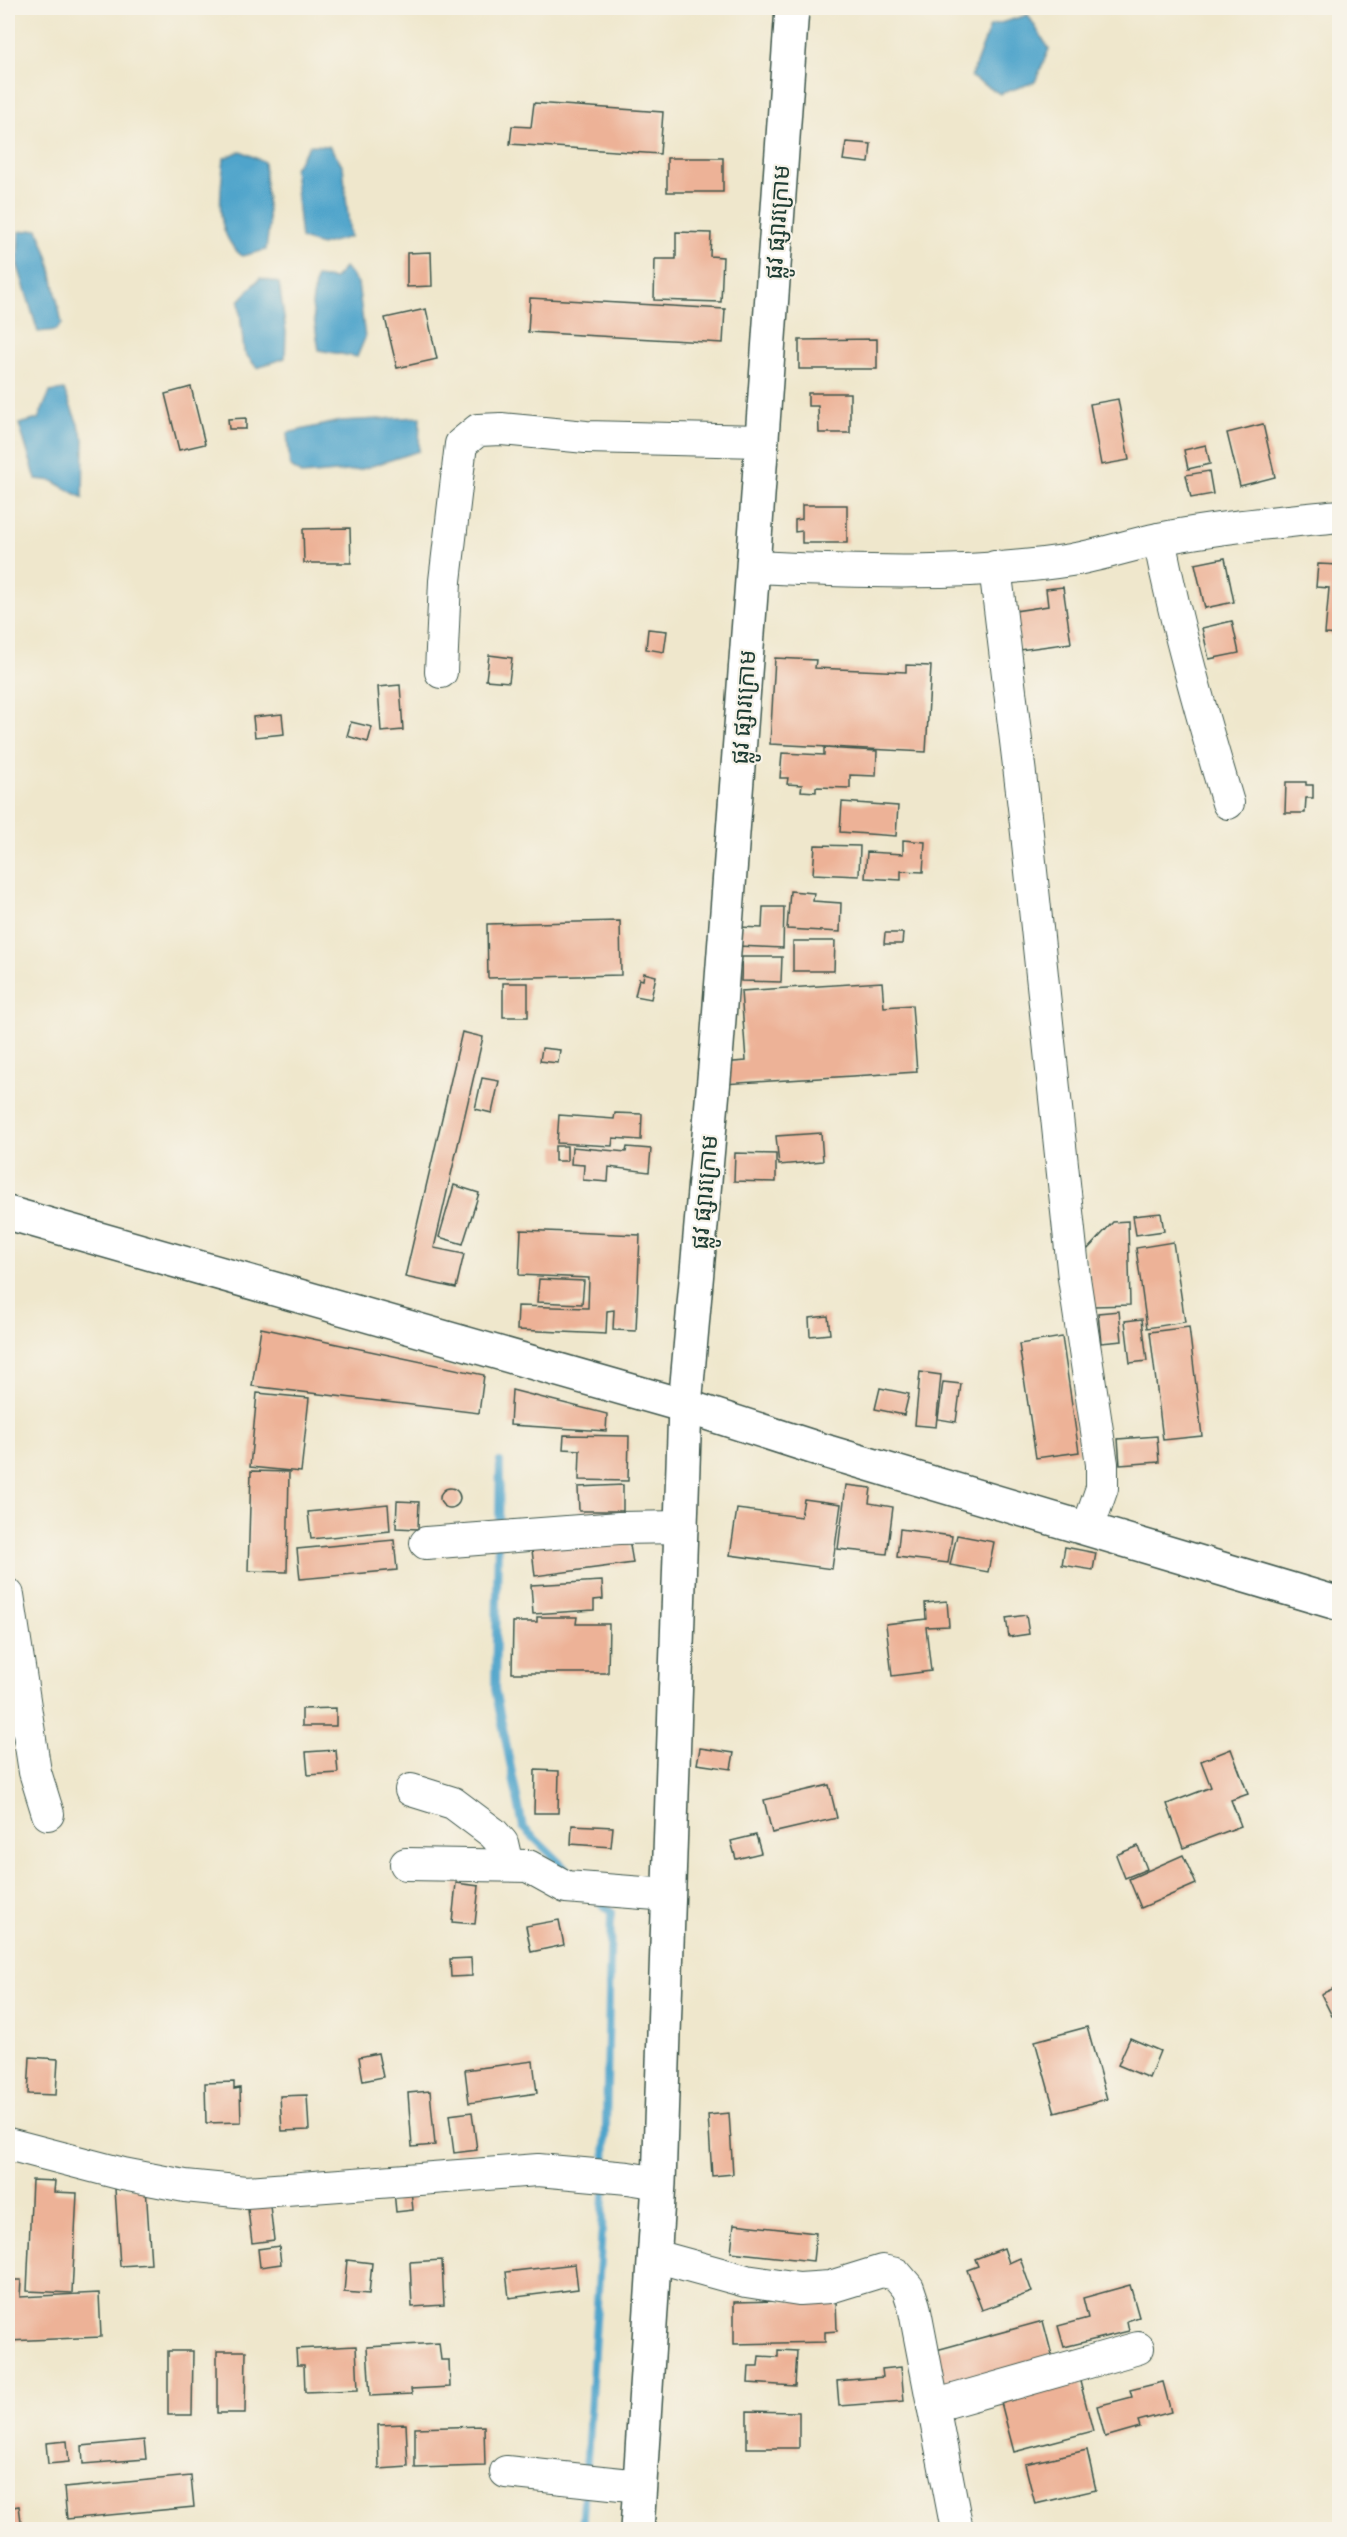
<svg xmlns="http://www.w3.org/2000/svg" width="1347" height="2537" viewBox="0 0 1347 2537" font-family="'EB Garamond','Noto Sans Khmer',serif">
  <rect width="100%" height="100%" fill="#f7f3e8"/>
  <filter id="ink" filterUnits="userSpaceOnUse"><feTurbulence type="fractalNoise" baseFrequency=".0167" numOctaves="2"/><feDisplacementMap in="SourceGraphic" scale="12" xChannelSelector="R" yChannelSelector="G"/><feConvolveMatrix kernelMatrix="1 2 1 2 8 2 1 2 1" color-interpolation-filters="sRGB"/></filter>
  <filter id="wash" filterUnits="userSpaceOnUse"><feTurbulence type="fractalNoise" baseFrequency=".008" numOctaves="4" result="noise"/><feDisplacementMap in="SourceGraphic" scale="24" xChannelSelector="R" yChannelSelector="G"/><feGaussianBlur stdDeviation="1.35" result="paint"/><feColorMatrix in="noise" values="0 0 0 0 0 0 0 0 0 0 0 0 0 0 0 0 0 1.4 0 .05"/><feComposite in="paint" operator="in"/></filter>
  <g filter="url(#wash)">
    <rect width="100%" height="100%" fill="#efe7cc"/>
    <g fill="#4fa4cb" stroke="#377080" stroke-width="1.5">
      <polygon points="1028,15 1049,49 1035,82 1000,94 971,77 990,26"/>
      <polygon points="310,145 329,146 343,166 350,237 321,245 301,239 294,168"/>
      <path d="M 241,151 L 264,162 L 269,226 L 266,250 L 242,256 C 212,231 221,192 224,158 Z"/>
      <polygon points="38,229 49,259 62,324 56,330 38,332 18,266 19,232"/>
      <polygon points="345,267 358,283 365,338 357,357 319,350 312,305 316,277 335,279"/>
      <polygon points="260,278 279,283 286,332 285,358 257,368 244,352 239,301"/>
      <polygon points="64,390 84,439 83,498 53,481 36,479 19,424 38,419 50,392"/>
      <polygon points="420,417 419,451 359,470 302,475 290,466 287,433 340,421"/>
    </g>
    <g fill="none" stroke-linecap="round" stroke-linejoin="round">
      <g stroke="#4fa4cb" stroke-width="8">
        <polyline points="499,1531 500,1462"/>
        <polyline points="498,1544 495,1689 523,1827 573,1876"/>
        <polyline points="597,1899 611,1912 605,2169"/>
        <polyline points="586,2474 605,2182"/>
        <polyline points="582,2530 585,2487"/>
      </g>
    </g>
    <g id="blocks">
      <g fill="#edb297">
        <polygon points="534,103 663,112 660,154 510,144 512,126 531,127"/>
        <polygon points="846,142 871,144 869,163 843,160"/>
        <rect x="667" y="158" width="56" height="34"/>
        <polygon points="676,232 711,233 710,256 723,257 721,302 654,300 655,259 676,259"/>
        <polygon points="431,252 432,286 407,287 407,253"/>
        <polygon points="530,298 725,309 723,343 528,332"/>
        <polygon points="426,309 437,359 397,368 385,318"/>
        <polygon points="877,339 877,369 799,369 799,340"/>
        <polygon points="191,387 205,444 179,450 165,394"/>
        <polygon points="808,393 850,393 850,433 819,433 818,406 808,406"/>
        <polygon points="1118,399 1129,460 1101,465 1090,404"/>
        <polygon points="246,418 246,429 229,429 228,419"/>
        <polygon points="1263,424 1275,477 1240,486 1227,433"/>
        <polygon points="1206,445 1210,464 1188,469 1184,450"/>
        <polygon points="1209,471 1213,494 1191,498 1186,475"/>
        <polygon points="802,505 847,505 847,543 802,543 802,531 795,532 795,520 802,519"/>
        <polygon points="350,528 351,563 304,563 303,529"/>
        <polygon points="1225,558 1234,602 1205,608 1195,564"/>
        <polygon points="1318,564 1340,565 1340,635 1325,634 1329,588 1316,587"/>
        <polygon points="1063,587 1071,643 1020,650 1015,611 1048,606 1046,589"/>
        <polygon points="1232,621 1239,653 1209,659 1202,628"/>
        <polygon points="648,629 667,631 664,652 646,649"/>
        <polygon points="489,655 512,658 509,682 486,680"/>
        <polygon points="775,658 816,660 815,668 906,672 906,665 931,666 926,752 770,744"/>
        <polygon points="400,685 403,730 381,732 378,687"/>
        <polygon points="282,714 284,734 255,737 253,717"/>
        <polygon points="351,722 372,727 368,742 347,736"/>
        <polygon points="824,748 877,751 876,776 850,775 850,788 816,787 816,792 801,791 802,785 787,784 788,778 780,778 782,753 824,755"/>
        <polygon points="1286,782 1306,782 1306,785 1313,785 1313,798 1306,798 1305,813 1285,813"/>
        <polygon points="842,802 898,806 896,836 840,832"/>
        <polygon points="903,840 925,842 923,872 901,871 901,880 865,878 867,852 903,854"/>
        <polygon points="815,845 860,846 859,876 813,874"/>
        <polygon points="790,891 814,893 813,901 841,903 840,932 787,929"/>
        <polygon points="763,907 784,907 783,948 738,946 739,927 762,928"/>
        <polygon points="620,921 621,975 488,978 487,924"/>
        <polygon points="885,933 903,933 902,944 884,944"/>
        <polygon points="793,941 835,941 834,971 793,971"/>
        <polygon points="742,957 782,957 781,982 741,981"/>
        <polygon points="644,973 656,976 651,999 635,996 639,979 643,980"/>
        <polygon points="882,982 884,1007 912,1005 917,1072 723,1084 721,1063 746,1061 741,991"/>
        <rect x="503" y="983" width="25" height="34"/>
        <polygon points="462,1032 483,1037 434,1248 464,1254 456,1288 405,1277"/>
        <polygon points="542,1048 560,1050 558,1063 540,1061"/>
        <polygon points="482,1078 499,1081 492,1113 475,1109"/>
        <polygon points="615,1113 642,1114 641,1140 613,1138 612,1146 557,1143 559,1115 614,1119"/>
        <polygon points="821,1133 823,1161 779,1165 776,1136"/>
        <rect x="555" y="1146" width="12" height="15"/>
        <polygon points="572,1147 626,1152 627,1147 651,1149 649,1172 609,1167 608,1182 583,1180 584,1165 571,1164"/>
        <polygon points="735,1153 776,1154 776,1182 734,1181"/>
        <polygon points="454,1185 479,1193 463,1244 439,1237"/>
        <polygon points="1161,1213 1164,1231 1136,1235 1133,1216"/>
        <polygon points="1128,1221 1130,1305 1094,1306 1086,1251 1113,1222"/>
        <polygon points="521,1230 640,1235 636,1331 613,1330 614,1310 607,1311 606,1334 517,1330 518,1306 588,1308 589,1278 519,1275"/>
        <polygon points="1173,1242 1185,1322 1147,1328 1136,1248"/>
        <polygon points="539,1279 584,1281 582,1304 537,1302"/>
        <polygon points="1119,1311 1122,1341 1101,1343 1098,1313"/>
        <polygon points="828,1316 830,1334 810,1336 809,1318"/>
        <polygon points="1142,1319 1147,1361 1130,1363 1125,1321"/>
        <polygon points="1189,1327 1202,1436 1163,1440 1150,1332"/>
        <polygon points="261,1328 484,1375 479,1413 252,1386"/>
        <polygon points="1062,1337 1079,1452 1036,1458 1019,1344"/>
        <polygon points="920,1372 941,1375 936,1427 915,1425"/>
        <polygon points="943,1382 961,1384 956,1422 938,1419"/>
        <polygon points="880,1388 909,1394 904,1415 875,1409"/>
        <polygon points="512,1390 607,1414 606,1431 510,1425"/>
        <polygon points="257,1393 309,1398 301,1472 250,1467"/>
        <polygon points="564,1435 629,1436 628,1481 579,1480 580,1450 563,1449"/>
        <polygon points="1157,1436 1159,1462 1120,1465 1118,1439"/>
        <polygon points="251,1471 289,1472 287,1572 248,1571"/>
        <polygon points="623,1485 623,1511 579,1511 578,1487"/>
        <polygon points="846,1485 871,1488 869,1503 893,1507 887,1554 838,1549"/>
        <circle cx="450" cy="1498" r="10"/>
        <polygon points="804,1499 841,1504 832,1569 730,1555 737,1509 801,1517"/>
        <polygon points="397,1501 419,1502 418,1529 396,1528"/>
        <polygon points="388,1504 390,1531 311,1539 308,1512"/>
        <polygon points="900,1529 952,1536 948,1563 897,1557"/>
        <polygon points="628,1533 633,1563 535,1576 531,1541"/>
        <polygon points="957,1535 994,1542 988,1572 950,1565"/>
        <polygon points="394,1540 397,1570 300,1579 297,1549"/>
        <polygon points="1065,1547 1096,1553 1093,1570 1062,1565"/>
        <polygon points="602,1581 603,1599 594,1600 594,1610 533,1614 531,1585"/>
        <polygon points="947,1601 949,1626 926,1627 931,1671 892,1676 886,1624 926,1619 925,1603"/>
        <polygon points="1026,1615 1029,1634 1009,1637 1006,1618"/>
        <polygon points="537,1617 577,1617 576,1624 609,1624 608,1673 512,1673 513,1622 537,1622"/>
        <polygon points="336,1708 336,1726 302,1726 302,1709"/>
        <polygon points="700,1748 734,1753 731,1769 697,1764"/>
        <polygon points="1231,1749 1248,1794 1231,1800 1241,1826 1183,1848 1167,1804 1211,1787 1201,1761"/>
        <polygon points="336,1750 338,1773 308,1775 306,1752"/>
        <polygon points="535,1770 559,1771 558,1813 534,1813"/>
        <polygon points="829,1785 837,1818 772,1833 764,1800"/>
        <polygon points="572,1825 613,1827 611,1847 571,1844"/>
        <polygon points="756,1835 761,1853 736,1859 731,1841"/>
        <polygon points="1138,1846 1147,1869 1125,1878 1116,1855"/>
        <polygon points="1183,1855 1196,1884 1141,1908 1129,1879"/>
        <polygon points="456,1883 479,1886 475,1924 452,1922"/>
        <polygon points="559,1920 564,1945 531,1952 526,1926"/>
        <polygon points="471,1958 472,1976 451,1977 450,1959"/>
        <polygon points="1339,1986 1340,2013 1332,2016 1321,1994"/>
        <polygon points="1087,2027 1107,2099 1055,2113 1035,2041"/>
        <polygon points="1130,2038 1160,2051 1149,2078 1118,2065"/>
        <polygon points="378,2053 383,2077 363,2081 359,2057"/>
        <polygon points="30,2057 58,2059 56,2095 28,2094"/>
        <polygon points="533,2061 537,2093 469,2103 465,2070"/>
        <polygon points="234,2082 234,2089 240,2088 241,2122 206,2123 205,2083"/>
        <polygon points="430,2091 435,2145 412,2147 408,2093"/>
        <polygon points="307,2095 309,2130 282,2131 280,2096"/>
        <polygon points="472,2112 477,2150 454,2153 449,2115"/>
        <polygon points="729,2113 733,2174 712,2176 708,2115"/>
        <polygon points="32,2180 55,2181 54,2192 77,2193 72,2293 27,2291"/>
        <polygon points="146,2187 151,2264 120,2266 115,2189"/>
        <polygon points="411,2190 413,2210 396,2212 394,2191"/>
        <polygon points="269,2197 274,2240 252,2243 247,2201"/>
        <polygon points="734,2224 816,2233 813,2261 731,2252"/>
        <polygon points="279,2246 281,2264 260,2267 258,2249"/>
        <polygon points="1004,2248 1009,2263 1020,2258 1032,2292 982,2310 967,2270 978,2266 975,2259"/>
        <polygon points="347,2260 372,2263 369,2294 344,2292"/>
        <polygon points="442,2260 444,2305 412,2307 410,2262"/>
        <polygon points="575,2264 578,2289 509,2298 506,2272"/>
        <polygon points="8,2280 21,2280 20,2297 99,2293 101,2337 8,2341"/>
        <polygon points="1130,2285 1139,2317 1127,2321 1129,2331 1064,2347 1058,2326 1088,2318 1083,2298"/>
        <polygon points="836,2300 837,2331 825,2332 825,2342 734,2344 734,2302"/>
        <polygon points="1043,2321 1054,2363 940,2395 929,2352"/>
        <polygon points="439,2343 441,2360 449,2360 450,2387 411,2389 412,2394 370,2396 367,2347"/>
        <polygon points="356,2346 358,2390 305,2392 304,2365 297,2365 296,2349"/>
        <polygon points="778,2350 797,2351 795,2386 748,2383 749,2366 758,2366 759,2356 778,2357"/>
        <polygon points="168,2351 193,2351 192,2415 168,2415"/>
        <polygon points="217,2351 246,2351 245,2413 217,2413"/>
        <polygon points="901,2367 904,2401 839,2406 837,2381 883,2377 882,2369"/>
        <polygon points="1077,2370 1093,2431 1014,2452 998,2391"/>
        <polygon points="1163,2382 1171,2412 1138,2421 1140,2427 1105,2437 1097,2406 1132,2397 1130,2390"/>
        <polygon points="747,2411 799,2412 799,2448 747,2448"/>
        <polygon points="406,2424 408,2467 379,2469 378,2425"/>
        <polygon points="484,2426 485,2466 415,2468 415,2428"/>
        <polygon points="144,2440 146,2459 83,2464 82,2446"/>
        <polygon points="67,2441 69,2462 48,2464 46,2443"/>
        <polygon points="1087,2450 1096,2490 1035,2504 1025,2464"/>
        <polygon points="191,2476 194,2507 67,2519 64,2488"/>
        <polygon points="19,2506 22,2529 8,2529 8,2508"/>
      </g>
    </g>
  </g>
  <g filter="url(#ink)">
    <use href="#blocks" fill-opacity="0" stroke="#3e564b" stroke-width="1.5"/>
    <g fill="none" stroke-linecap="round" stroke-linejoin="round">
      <defs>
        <g id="minor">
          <path d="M 1159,539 C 1177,629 1202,716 1228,803"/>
          <path d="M 753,567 C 856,572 969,576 1071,560 C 1101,555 1130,545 1159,539 C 1219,527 1279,522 1340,516"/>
          <polyline points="995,567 1026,824 1074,1278 1102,1464 1102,1488 1088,1528"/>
          <polyline points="441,672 445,581 461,444 478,430 501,429 586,437 761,441"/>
          <polyline points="426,1543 619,1528 682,1527"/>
          <polyline points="8,1595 35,1772 48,1814"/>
          <polyline points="411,1790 453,1803 493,1833 502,1843 507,1865"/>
          <polyline points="406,1864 528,1866 566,1887 669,1895"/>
          <polyline points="8,2144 123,2174 185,2186 246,2192 538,2170 628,2178 659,2183"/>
          <polyline points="655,2256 746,2281 799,2289 830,2287 882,2271 896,2274 908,2288 914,2306 957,2530"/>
          <polyline points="933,2406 1138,2348"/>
          <polyline points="506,2472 640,2486"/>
        </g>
        <polyline id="secondary" points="637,2530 659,2183 685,1406 717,1045 753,567 792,8"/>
        <polyline id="trunk" points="8,1213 685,1406 828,1452 1340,1604"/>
      </defs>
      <use href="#minor" stroke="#3e564b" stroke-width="34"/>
      <use href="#secondary" stroke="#3e564b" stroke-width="36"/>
      <use href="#trunk" stroke="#3e564b" stroke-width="36"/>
      <use href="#minor" stroke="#fff" stroke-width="32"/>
      <use href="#secondary" stroke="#fff" stroke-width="33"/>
      <use href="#trunk" stroke="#fff" stroke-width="33"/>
    </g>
  </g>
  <g text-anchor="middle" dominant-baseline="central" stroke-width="4.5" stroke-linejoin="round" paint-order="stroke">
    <g font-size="24" fill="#1f3d34" stroke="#f7f3e8">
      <text transform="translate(777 222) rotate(-86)">ផ្លូវ ផ្សារក្រោម</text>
      <text transform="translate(743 707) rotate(-86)">ផ្លូវ ផ្សារក្រោម</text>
      <text transform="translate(704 1192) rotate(-85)">ផ្លូវ ផ្សារក្រោម</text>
    </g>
  </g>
  <rect width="1347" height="2537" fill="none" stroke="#f7f3e8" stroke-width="30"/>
</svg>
